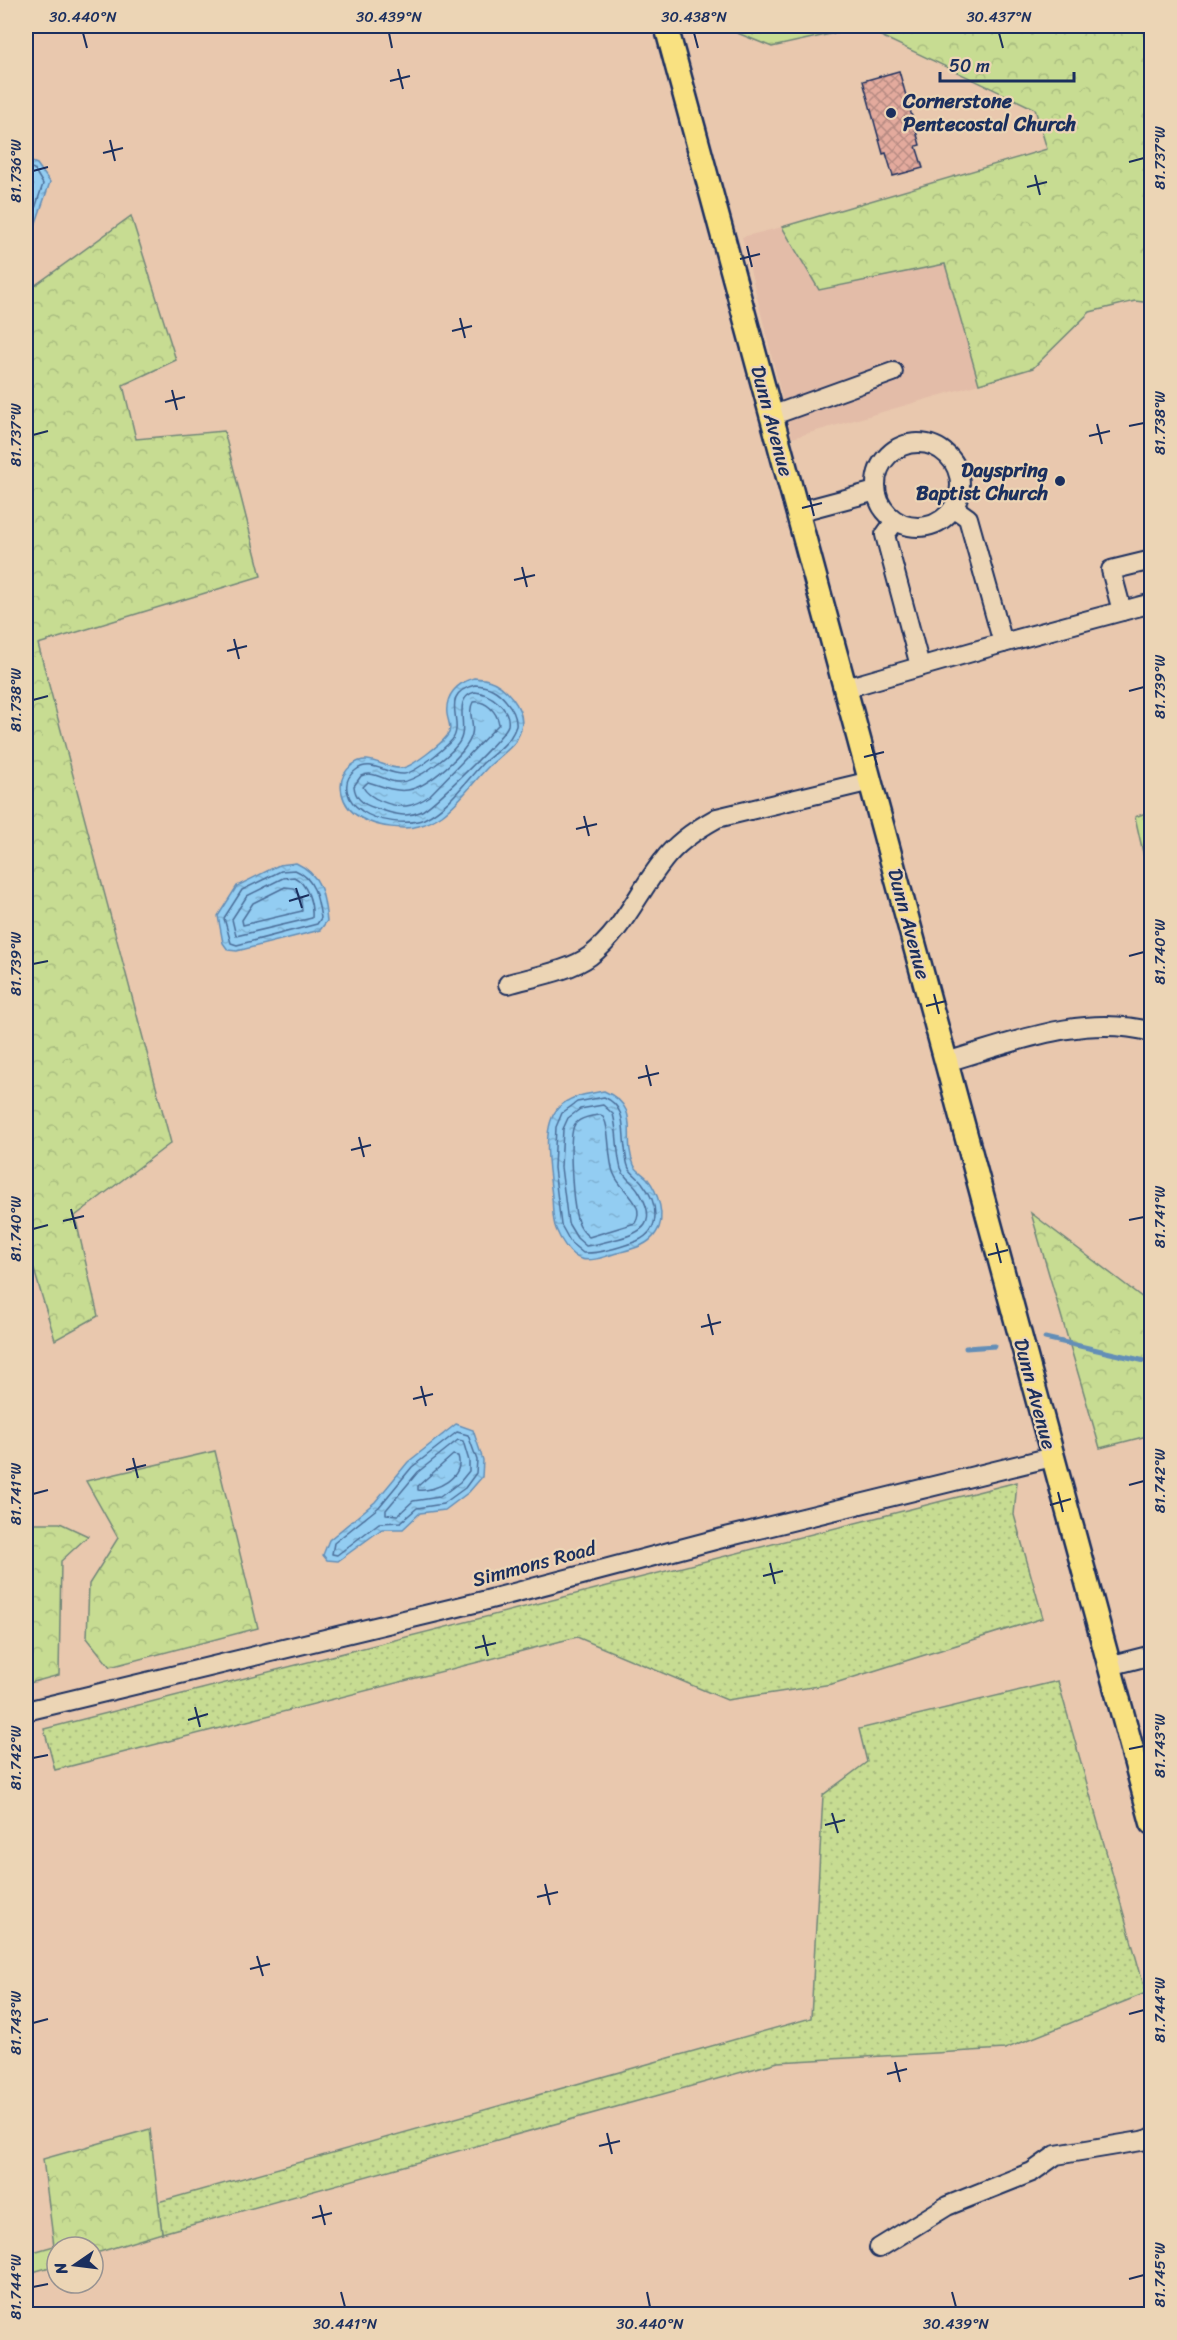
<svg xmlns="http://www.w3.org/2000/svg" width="1177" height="2340" viewBox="0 0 1177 2340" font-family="Sriracha,sans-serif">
  <defs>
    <pattern id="grass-dots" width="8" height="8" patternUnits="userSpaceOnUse" patternTransform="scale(1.5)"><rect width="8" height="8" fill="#c7dc92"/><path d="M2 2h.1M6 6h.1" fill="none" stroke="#aabd80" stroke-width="1.8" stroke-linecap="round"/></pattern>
    <pattern id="forest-crowns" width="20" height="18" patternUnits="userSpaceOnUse" patternTransform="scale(1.5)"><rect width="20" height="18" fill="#c7dc92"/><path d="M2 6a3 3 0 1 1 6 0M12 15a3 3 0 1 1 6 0" fill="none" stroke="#aabd80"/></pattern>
    <pattern id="water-ripples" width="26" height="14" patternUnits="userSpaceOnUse" patternTransform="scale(1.5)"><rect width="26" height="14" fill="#93cdf2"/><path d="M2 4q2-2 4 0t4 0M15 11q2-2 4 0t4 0" fill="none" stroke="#7eb0d2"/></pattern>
    <pattern id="building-cross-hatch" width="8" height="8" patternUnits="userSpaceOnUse" patternTransform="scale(1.5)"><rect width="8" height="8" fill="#e3aa9d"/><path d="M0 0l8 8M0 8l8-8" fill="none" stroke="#b78b83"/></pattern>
  </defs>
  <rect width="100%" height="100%" fill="#e9c8ae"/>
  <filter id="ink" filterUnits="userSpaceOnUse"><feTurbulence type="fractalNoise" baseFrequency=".0167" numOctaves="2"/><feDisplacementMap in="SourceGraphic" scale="12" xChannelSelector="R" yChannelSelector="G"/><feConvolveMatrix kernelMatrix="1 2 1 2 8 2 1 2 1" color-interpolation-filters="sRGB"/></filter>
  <g filter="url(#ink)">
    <polygon fill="#e3bca8" points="782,227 819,290 945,264 979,384 792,438 742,237"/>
    <g fill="url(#grass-dots)" stroke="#718678" stroke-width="1.5">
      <polygon points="1017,1482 1014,1515 1043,1618 832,1684 727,1700 577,1637 55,1770 44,1729"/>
      <polygon points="1058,1681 1146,1993 1005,2049 778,2062 162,2233 158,2202 811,2018 823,1795 867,1762 859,1729"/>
    </g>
    <g fill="url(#forest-crowns)" stroke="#718678" stroke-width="1.5">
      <polygon points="720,26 1151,26 1151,303 1135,301 1090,312 1033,368 979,384 945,264 819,290 782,227 1047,149 1035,109 862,27 772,47"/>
      <polygon points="131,216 176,360 123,385 136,439 224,431 261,576 38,644 171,1143 75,1216 98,1316 55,1340 26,1243 26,292"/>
      <polygon points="1151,811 1151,864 1146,866 1135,817"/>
      <polygon points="1031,1213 1151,1304 1151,1435 1100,1448"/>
      <polygon points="215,1451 258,1628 110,1667 87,1638 89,1584 118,1538 86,1481"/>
      <polygon points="26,1523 60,1523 88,1536 61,1561 59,1675 26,1684"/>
      <polygon points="150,2129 162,2233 93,2254 93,2247 57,2247 57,2265 26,2274 26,2254 54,2246 43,2159"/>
    </g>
    <g fill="url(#water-ripples)" stroke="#638eb7" stroke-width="1.5">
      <polygon points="26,160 37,164 50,182 29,243 26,246"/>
      <path d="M 474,678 C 478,679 483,678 488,680 C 505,685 526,709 521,728 C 521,732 517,738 516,741 C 509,750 498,758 489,766 C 473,782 461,801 442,815 C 436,819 429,823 422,825 C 405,831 377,827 361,818 C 341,807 333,780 352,765 C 370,751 385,771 403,768 C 413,766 441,744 447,736 C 453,729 448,722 447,714 C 445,695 457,683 474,678 Z"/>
      <path d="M 296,863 C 322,875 324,895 327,921 L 320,930 L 237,951 L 228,950 L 223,943 L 218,916 L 237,886 L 279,865 Z"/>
      <path d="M 604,1091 C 644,1108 621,1137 634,1165 C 636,1170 643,1174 647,1178 C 658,1192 667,1218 656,1233 C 648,1246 632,1249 617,1253 C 607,1256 592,1262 581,1259 C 570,1256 560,1239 556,1229 C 552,1219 553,1207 552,1197 C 550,1173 540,1128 558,1108 C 571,1095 588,1094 604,1091 Z"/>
      <polygon points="456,1424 473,1430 483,1460 482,1477 469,1492 445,1510 420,1513 403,1529 382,1529 338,1561 327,1560 323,1555 329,1540 375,1502 408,1462"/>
    </g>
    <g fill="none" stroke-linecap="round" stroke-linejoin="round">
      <g stroke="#4b6e99" stroke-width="1.5">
        <polyline points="26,166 34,169 43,184 26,236"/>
        <path d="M 475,685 C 489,686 497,690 506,701 C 512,708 517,716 516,726 C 515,729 512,735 510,738 C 503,748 492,755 483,763 C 465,782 449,807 424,819 C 408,826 376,821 362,811 C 348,802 339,782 356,770 C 371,758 387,775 404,774 C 415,773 444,749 452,740 C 466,722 437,694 475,685 Z"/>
        <path d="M 475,692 C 489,693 511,708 508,725 C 506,735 432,807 420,812 C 404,819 390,812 375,808 C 364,805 355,798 354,786 L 361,776 C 374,770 383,780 396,782 C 414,784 447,758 458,744 C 471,727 450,699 475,692 Z"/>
        <path d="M 473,702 C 486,700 497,712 499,724 L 429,796 C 422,801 415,805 406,806 C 393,807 369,799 363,787 L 368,782 C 382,786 394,792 408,790 C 428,787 468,752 472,734 C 475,722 467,713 473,702 Z"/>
        <path d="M 295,870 C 315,878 318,899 321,918 L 317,924 L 237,945 L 231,943 L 224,918 L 242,890 L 281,871 Z"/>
        <path d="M 294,877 C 308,884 313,904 312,918 L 236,936 L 232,919 L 247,896 L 283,878 Z"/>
        <polygon points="285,887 294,888 301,899 302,911 243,925 242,920 253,903"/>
        <path d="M 604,1097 C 627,1107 622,1128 625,1148 C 626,1155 626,1165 630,1170 C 634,1175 640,1179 643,1184 C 658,1203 662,1230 637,1241 C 621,1247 600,1254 583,1253 L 571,1243 L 561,1225 L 554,1168 L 556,1127 L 562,1113 L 577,1102 Z"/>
        <path d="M 603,1105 L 613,1114 C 618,1132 616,1151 621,1169 C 624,1178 634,1183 638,1190 C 659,1223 644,1233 613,1240 C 604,1242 595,1245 586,1246 L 577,1238 L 568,1223 L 561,1167 L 563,1129 L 568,1118 L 580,1109 Z"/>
        <path d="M 601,1115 C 611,1122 607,1160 614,1174 C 620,1191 647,1203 635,1223 L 589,1237 C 584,1233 580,1228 578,1222 C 573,1208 567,1135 575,1124 C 581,1117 592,1116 601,1115 Z"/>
        <polygon points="457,1432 468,1435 477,1460 476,1473 465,1488 443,1504 417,1508 401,1522 379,1523 337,1555 332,1554 334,1543 379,1507 412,1467"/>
        <polygon points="458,1440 463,1441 469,1461 469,1471 460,1482 440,1497 413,1501 398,1515 386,1514 386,1510 418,1472"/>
        <path d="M 453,1455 L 458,1456 C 465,1477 436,1492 418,1490 L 418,1486 Z"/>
      </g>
      <g stroke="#638eb7" stroke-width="5">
        <polyline points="1045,1338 1145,1361 1152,1360"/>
        <polyline points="966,1348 995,1346"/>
      </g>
    </g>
    <polygon fill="url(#building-cross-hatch)" stroke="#1b2f5e" stroke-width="1.5" points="899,71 920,145 916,146 923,168 893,176 886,153 883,154 863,81"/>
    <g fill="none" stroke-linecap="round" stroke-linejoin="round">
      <defs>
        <g id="minor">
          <polyline points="771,416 893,372"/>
          <circle cx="918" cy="485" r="42"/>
          <polyline points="797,512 876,491"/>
          <polyline points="895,521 885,535 920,666"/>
          <polyline points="1122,611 1111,570 1152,560"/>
          <polyline points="1003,643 1152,603"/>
          <polyline points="846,688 1003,643 968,518 954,508"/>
          <path d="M 508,984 C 532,977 570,971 590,956 C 623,931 638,892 663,861 C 677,842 697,829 717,818 L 871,781"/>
          <path d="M 946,1062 C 1012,1043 1083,1013 1152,1032"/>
          <polyline points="1109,1666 1152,1655"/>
          <polyline points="26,1711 483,1601 726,1537 1052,1457"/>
          <polyline points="879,2248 947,2206 1032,2172 1056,2155 1141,2141 1152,2138"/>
        </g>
        <polyline id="major" points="666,26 1152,1823"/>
      </defs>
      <use href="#minor" stroke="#1b2f5e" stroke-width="22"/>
      <use href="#major" stroke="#1b2f5e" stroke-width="27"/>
      <use href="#minor" stroke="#ecd5b5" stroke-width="18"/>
      <use href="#major" stroke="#f9e181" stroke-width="22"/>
    </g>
  </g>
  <path fill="none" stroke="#1b2f5e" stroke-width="2" d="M 83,33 L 87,48M 389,33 L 392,48M 694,33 L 698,48M 999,33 L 1003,48M 398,69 L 403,89M 390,81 L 410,76M 110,140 L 115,161M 103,153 L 123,148M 1129,162 L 1144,158M 33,171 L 48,167M 1035,175 L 1040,195M 1027,187 L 1047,182M 747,246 L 752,267M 740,259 L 760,254M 460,318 L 465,338M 452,331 L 472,326M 172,390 L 177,410M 165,402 L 185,397M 1097,424 L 1102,444M 1129,426 L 1144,423M 33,435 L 48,431M 1089,436 L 1110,431M 809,495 L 814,516M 802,508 L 822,503M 522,567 L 527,587M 514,580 L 535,575M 234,639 L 239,659M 227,651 L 247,646M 1129,691 L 1144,687M 33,700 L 48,696M 871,744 L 877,765M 864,757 L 884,752M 584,816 L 589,836M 576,829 L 597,824M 296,888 L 302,908M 289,901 L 309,895M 1129,956 L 1144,952M 33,964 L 48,961M 934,994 L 939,1014M 926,1006 L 946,1001M 646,1065 L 651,1086M 638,1078 L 659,1073M 359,1137 L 364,1157M 351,1150 L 371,1145M 71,1209 L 76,1229M 1129,1220 L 1144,1217M 63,1221 L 84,1216M 33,1229 L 48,1225M 996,1243 L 1001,1263M 988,1255 L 1008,1250M 708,1314 L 713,1335M 701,1327 L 721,1322M 421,1386 L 426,1406M 413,1399 L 433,1394M 133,1458 L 138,1478M 126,1470 L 146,1465M 1129,1485 L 1144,1481M 1058,1492 L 1063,1512M 33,1494 L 48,1490M 1050,1505 L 1071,1499M 770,1563 L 775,1584M 763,1576 L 783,1571M 483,1635 L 488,1656M 475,1648 L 496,1643M 195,1707 L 200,1727M 188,1720 L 208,1714M 1129,1749 L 1144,1746M 33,1758 L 48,1755M 832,1813 L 838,1833M 825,1825 L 845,1820M 545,1884 L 550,1905M 537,1897 L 558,1892M 257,1956 L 263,1976M 250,1969 L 270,1964M 1129,2014 L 1144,2010M 33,2023 L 48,2019M 895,2062 L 900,2082M 887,2074 L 907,2069M 607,2133 L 612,2154M 599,2146 L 620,2141M 320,2205 L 325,2225M 312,2218 L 332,2213M 1129,2279 L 1144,2275M 33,2287 L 48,2284M 341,2292 L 345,2307M 647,2292 L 650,2307M 952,2292 L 956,2307"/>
  <g fill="#1b2f5e" stroke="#ecd5b5" stroke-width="2">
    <circle cx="891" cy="113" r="6"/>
    <circle cx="1060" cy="481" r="6"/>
  </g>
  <g text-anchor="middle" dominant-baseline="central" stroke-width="4.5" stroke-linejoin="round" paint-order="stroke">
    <g font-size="20" font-weight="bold" fill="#1b2f5e" stroke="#ecd5b5" text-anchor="start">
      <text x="903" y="101">Cornerstone<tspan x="903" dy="23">Pentecostal Church</tspan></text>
      <text x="1048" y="470" text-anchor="end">Dayspring<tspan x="1048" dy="23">Baptist Church</tspan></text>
    </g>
    <g font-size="20" fill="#1b2f5e" stroke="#ecd5b5">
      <text transform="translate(772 421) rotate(75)">Dunn Avenue</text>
      <text transform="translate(909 924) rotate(75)">Dunn Avenue</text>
      <text transform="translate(1035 1394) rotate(75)">Dunn Avenue</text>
      <text transform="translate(534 1564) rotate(-15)">Simmons Road</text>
    </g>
  </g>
  <rect width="1177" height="2340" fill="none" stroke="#ecd5b5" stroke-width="66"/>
  <g transform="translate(75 2265) rotate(256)"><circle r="28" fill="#ecd5b5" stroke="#989392" stroke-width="1.5"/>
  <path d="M0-4.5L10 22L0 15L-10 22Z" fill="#1b2f5e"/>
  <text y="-9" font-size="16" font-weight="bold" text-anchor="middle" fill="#1b2f5e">N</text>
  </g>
  <path d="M940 72v9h134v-9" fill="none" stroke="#1b2f5e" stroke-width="3"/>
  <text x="949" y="72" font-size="18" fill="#1b2f5e" stroke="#ecd5b5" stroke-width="4.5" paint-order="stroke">50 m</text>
  <rect x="33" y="33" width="1111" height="2274" fill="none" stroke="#1b2f5e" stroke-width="2"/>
  <g font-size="15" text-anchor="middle" fill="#1b2f5e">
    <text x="83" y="22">30.440°N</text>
    <text x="389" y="22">30.439°N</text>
    <text x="694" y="22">30.438°N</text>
    <text x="999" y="22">30.437°N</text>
    <text transform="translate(1160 158) rotate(-90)" y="5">81.737°W</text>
    <text transform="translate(16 171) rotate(-90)" y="5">81.736°W</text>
    <text transform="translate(1160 423) rotate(-90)" y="5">81.738°W</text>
    <text transform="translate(16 435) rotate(-90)" y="5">81.737°W</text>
    <text transform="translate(1160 687) rotate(-90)" y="5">81.739°W</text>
    <text transform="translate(16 700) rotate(-90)" y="5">81.738°W</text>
    <text transform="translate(1160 952) rotate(-90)" y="5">81.740°W</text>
    <text transform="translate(16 964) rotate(-90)" y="5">81.739°W</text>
    <text transform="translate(1160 1217) rotate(-90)" y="5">81.741°W</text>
    <text transform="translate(16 1229) rotate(-90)" y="5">81.740°W</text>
    <text transform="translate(1160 1481) rotate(-90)" y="5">81.742°W</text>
    <text transform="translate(16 1494) rotate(-90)" y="5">81.741°W</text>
    <text transform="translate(1160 1746) rotate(-90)" y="5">81.743°W</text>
    <text transform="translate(16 1758) rotate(-90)" y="5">81.742°W</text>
    <text transform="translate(1160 2010) rotate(-90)" y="5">81.744°W</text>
    <text transform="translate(16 2023) rotate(-90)" y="5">81.743°W</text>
    <text transform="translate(1160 2275) rotate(-90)" y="5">81.745°W</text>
    <text transform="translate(16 2287) rotate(-90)" y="5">81.744°W</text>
    <text x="345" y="2329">30.441°N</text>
    <text x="650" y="2329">30.440°N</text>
    <text x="956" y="2329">30.439°N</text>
  </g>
</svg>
